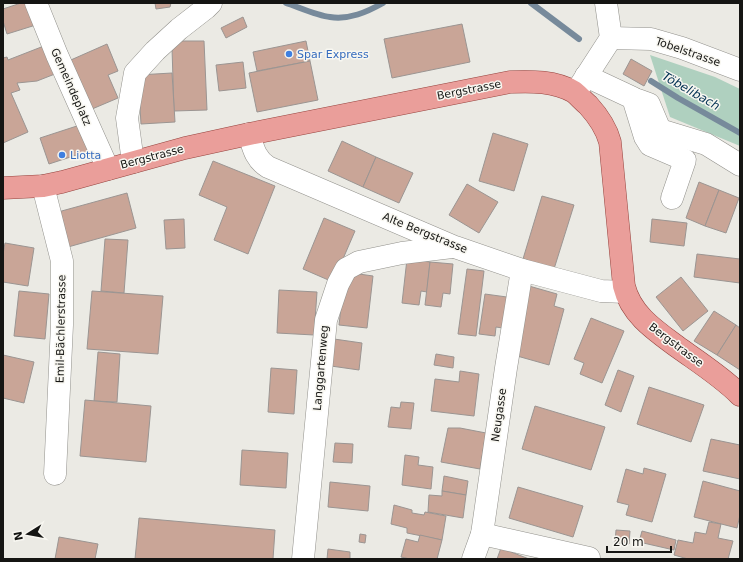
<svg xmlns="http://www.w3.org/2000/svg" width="743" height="562" viewBox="0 0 743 562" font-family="'DejaVu Sans',sans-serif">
  <rect width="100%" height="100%" fill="#ebeae4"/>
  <polygon fill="#afd0bf" points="650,55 715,77 740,89 740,146 670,117"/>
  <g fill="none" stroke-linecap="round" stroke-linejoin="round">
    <g stroke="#778a9b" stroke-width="6">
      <path d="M 286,3 C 298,7 318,16 330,17 C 349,20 367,12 383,3"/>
      <polyline points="531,3 579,39"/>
      <polyline points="651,81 678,98 740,133"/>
    </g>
  </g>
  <g fill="#c9a597" stroke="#9b9592">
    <polygon points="21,3 32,3 39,24 7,34 3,21 3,9"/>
    <polygon points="155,3 171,3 170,7 156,9"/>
    <polygon points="243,17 247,27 226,38 221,28"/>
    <polygon points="462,24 470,62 392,78 384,39"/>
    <polygon points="179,41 204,41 207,110 174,111 172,48"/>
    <polygon points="306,41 310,61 257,71 253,52"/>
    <polygon points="49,44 60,72 37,81 17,83 20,90 11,93 28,132 3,143 3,58 7,57 8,60"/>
    <polygon points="107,44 118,71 108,75 118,98 85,112 64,63"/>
    <polygon points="631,59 652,71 644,86 623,74"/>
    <polygon points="310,61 318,100 257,112 249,73"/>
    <polygon points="243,62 246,88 219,91 216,65"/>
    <polygon points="172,73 175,122 141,124 138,75"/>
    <polygon points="83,124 92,150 49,164 40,138"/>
    <polygon points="493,133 528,144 514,191 479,181"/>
    <polygon points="342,141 376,157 363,187 328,171"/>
    <polygon points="376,157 413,173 399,203 363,187"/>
    <polygon points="213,161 275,186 248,254 214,240 227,207 199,195"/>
    <polygon points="699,182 719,190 705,226 686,218"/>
    <polygon points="467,184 498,202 479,233 449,215"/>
    <polygon points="719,190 739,198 726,233 705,226"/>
    <polygon points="127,193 136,228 68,247 58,212"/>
    <polygon points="542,196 574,205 554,269 523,259"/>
    <polygon points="324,218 355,231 333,282 303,269"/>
    <polygon points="184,219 185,248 166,249 164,220"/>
    <polygon points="652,219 687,223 684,246 650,242"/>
    <polygon points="105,239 128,240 124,293 101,291"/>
    <polygon points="5,243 34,248 28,286 3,282 3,254"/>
    <polygon points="697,254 740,259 740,283 694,277"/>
    <polygon points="407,259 430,262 427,292 421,291 419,305 402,303"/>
    <polygon points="430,262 453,264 450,294 443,293 441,307 425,305"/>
    <polygon points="467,269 484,271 476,336 458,334"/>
    <polygon points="345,272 373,276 367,328 339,325"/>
    <polygon points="681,277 708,311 683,331 656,297"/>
    <polygon points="529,286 557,294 554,306 564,309 549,365 510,354"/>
    <polygon points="279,290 317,292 314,335 277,333"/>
    <polygon points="19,291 49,294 45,339 14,336"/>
    <polygon points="92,291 163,296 158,354 87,349"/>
    <polygon points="485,294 514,298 509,329 496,327 495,336 479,334"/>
    <polygon points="714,311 736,325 717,355 694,341"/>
    <polygon points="591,318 624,331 602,383 580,374 584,363 574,359"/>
    <polygon points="736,325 740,328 740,370 717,355"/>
    <polygon points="334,339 362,343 359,370 331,366"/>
    <polygon points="98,352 120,354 117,402 94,401"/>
    <polygon points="436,354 454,357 453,368 434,365"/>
    <polygon points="3,355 34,362 24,403 3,398"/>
    <polygon points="271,368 297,370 294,414 268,412"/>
    <polygon points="618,370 634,376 621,412 605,405"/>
    <polygon points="460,371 479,374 474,416 431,411 435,379 459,382"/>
    <polygon points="649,387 704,405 691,442 637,424"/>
    <polygon points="85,400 151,406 146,462 80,456"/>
    <polygon points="401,402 414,403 411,429 388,427 391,407 400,408"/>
    <polygon points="535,406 605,427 591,470 522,449"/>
    <polygon points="448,428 460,428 486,433 480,469 441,462"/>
    <polygon points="711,439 740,445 740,479 703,471"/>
    <polygon points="335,443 353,444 352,463 333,462"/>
    <polygon points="242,450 288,453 286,488 240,485"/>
    <polygon points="405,455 419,457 418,465 433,467 431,489 402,485"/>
    <polygon points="644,468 666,474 652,522 626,515 629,505 617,502 626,469 643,474"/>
    <polygon points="444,476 468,481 466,495 442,491"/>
    <polygon points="703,481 740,491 740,515 737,528 694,517"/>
    <polygon points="330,482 370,486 368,511 328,507"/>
    <polygon points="518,487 583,506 573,537 509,518"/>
    <polygon points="442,491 466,495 463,518 428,512 429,495 442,496"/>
    <polygon points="394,505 412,510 412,513 424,515 425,512 446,516 442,540 407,533 407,528 391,524"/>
    <polygon points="139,518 275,530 273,559 135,559"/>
    <polygon points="709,522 721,524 718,538 733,541 728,559 688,559 674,555 678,540 693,543 695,532 706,534"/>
    <polygon points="616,530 630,531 629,544 615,543"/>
    <polygon points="642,531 676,540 674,550 639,542"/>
    <polygon points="360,534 366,535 365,543 359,542"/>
    <polygon points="420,535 442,540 437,559 410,559 401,557 406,539 418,542"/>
    <polygon points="59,537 98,544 95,559 55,559"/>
    <polygon points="501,548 529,559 497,559"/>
    <polygon points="328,549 350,552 350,559 327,559"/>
  </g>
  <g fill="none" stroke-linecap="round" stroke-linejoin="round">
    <defs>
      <g id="minor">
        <polyline points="36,3 57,55 108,169"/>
        <polyline points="611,38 651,39 682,48 740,70"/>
        <polyline points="586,76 633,98 645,137 650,145 685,160 672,198"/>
        <polyline points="578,89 611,38 606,3"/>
        <polyline points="638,100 649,104 660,130 706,144 740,165"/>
        <path d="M 249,134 C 253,147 255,159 268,167 L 455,247 L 522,270 L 601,291 L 625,292"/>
        <polyline points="133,162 127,118 135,73 155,51 179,29 206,8 211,3"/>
        <polyline points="43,186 62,261 62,325 55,474"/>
        <polyline points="482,534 589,558"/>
        <polyline points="303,559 326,320 338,284 346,269 359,262 402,253 452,247"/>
        <polyline points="473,559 482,534 506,368 522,270"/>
      </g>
      <path id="major" d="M 3,188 L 43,186 L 62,182 L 185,148 L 249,134 L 510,82 C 532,81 555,81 574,92 C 579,96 583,101 588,105 C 598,116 606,127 610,142 L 624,286 C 631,315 656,331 679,348 C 700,363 722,377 740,395"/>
    </defs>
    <use href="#minor" stroke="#92918c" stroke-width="23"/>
    <use href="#major" stroke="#96443f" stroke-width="23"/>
    <use href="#minor" stroke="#fff" stroke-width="22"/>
    <use href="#major" stroke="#ea9e9a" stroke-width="22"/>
  </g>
  <g fill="#3f7fe0" stroke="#f8f7f1" stroke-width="1.5">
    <circle cx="289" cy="54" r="4"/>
    <circle cx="62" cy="155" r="4"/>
  </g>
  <g text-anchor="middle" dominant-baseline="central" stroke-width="3" stroke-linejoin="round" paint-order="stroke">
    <g font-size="11" fill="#151513" stroke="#f8f7f1">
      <text transform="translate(688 52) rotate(19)">Tobelstrasse</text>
      <text transform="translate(71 87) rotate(66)">Gemeindeplatz</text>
      <text transform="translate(469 90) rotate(-11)">Bergstrasse</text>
      <text transform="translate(152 157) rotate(-15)">Bergstrasse</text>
      <text transform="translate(425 233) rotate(22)">Alte Bergstrasse</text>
      <text transform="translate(61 329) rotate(-89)">Emil-Bächlerstrasse</text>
      <text transform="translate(676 345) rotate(37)">Bergstrasse</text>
      <text transform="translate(321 368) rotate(-85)">Langgartenweg</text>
      <text transform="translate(499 415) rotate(-82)">Neugasse</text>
    </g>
    <g font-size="11" fill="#366cbe" stroke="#f8f7f1" text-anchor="start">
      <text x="297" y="54">Spar Express</text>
      <text x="70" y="155">Liotta</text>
    </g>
    <g font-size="12" font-style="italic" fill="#023152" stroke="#f8f7f1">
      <text transform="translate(691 91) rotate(30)">Töbelibach</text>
    </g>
  </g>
  <rect width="743" height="562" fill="none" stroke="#151513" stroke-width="8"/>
  <g transform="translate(28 534) rotate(259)" stroke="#f8f7f1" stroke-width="3" paint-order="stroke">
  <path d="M0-3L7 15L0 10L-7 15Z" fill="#151513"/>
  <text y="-6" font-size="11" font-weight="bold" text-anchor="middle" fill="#151513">N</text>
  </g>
  <path d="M607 546v6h64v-6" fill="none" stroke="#151513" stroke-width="2"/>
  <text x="613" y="546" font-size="12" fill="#151513" stroke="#f8f7f1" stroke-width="3" paint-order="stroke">20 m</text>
</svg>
